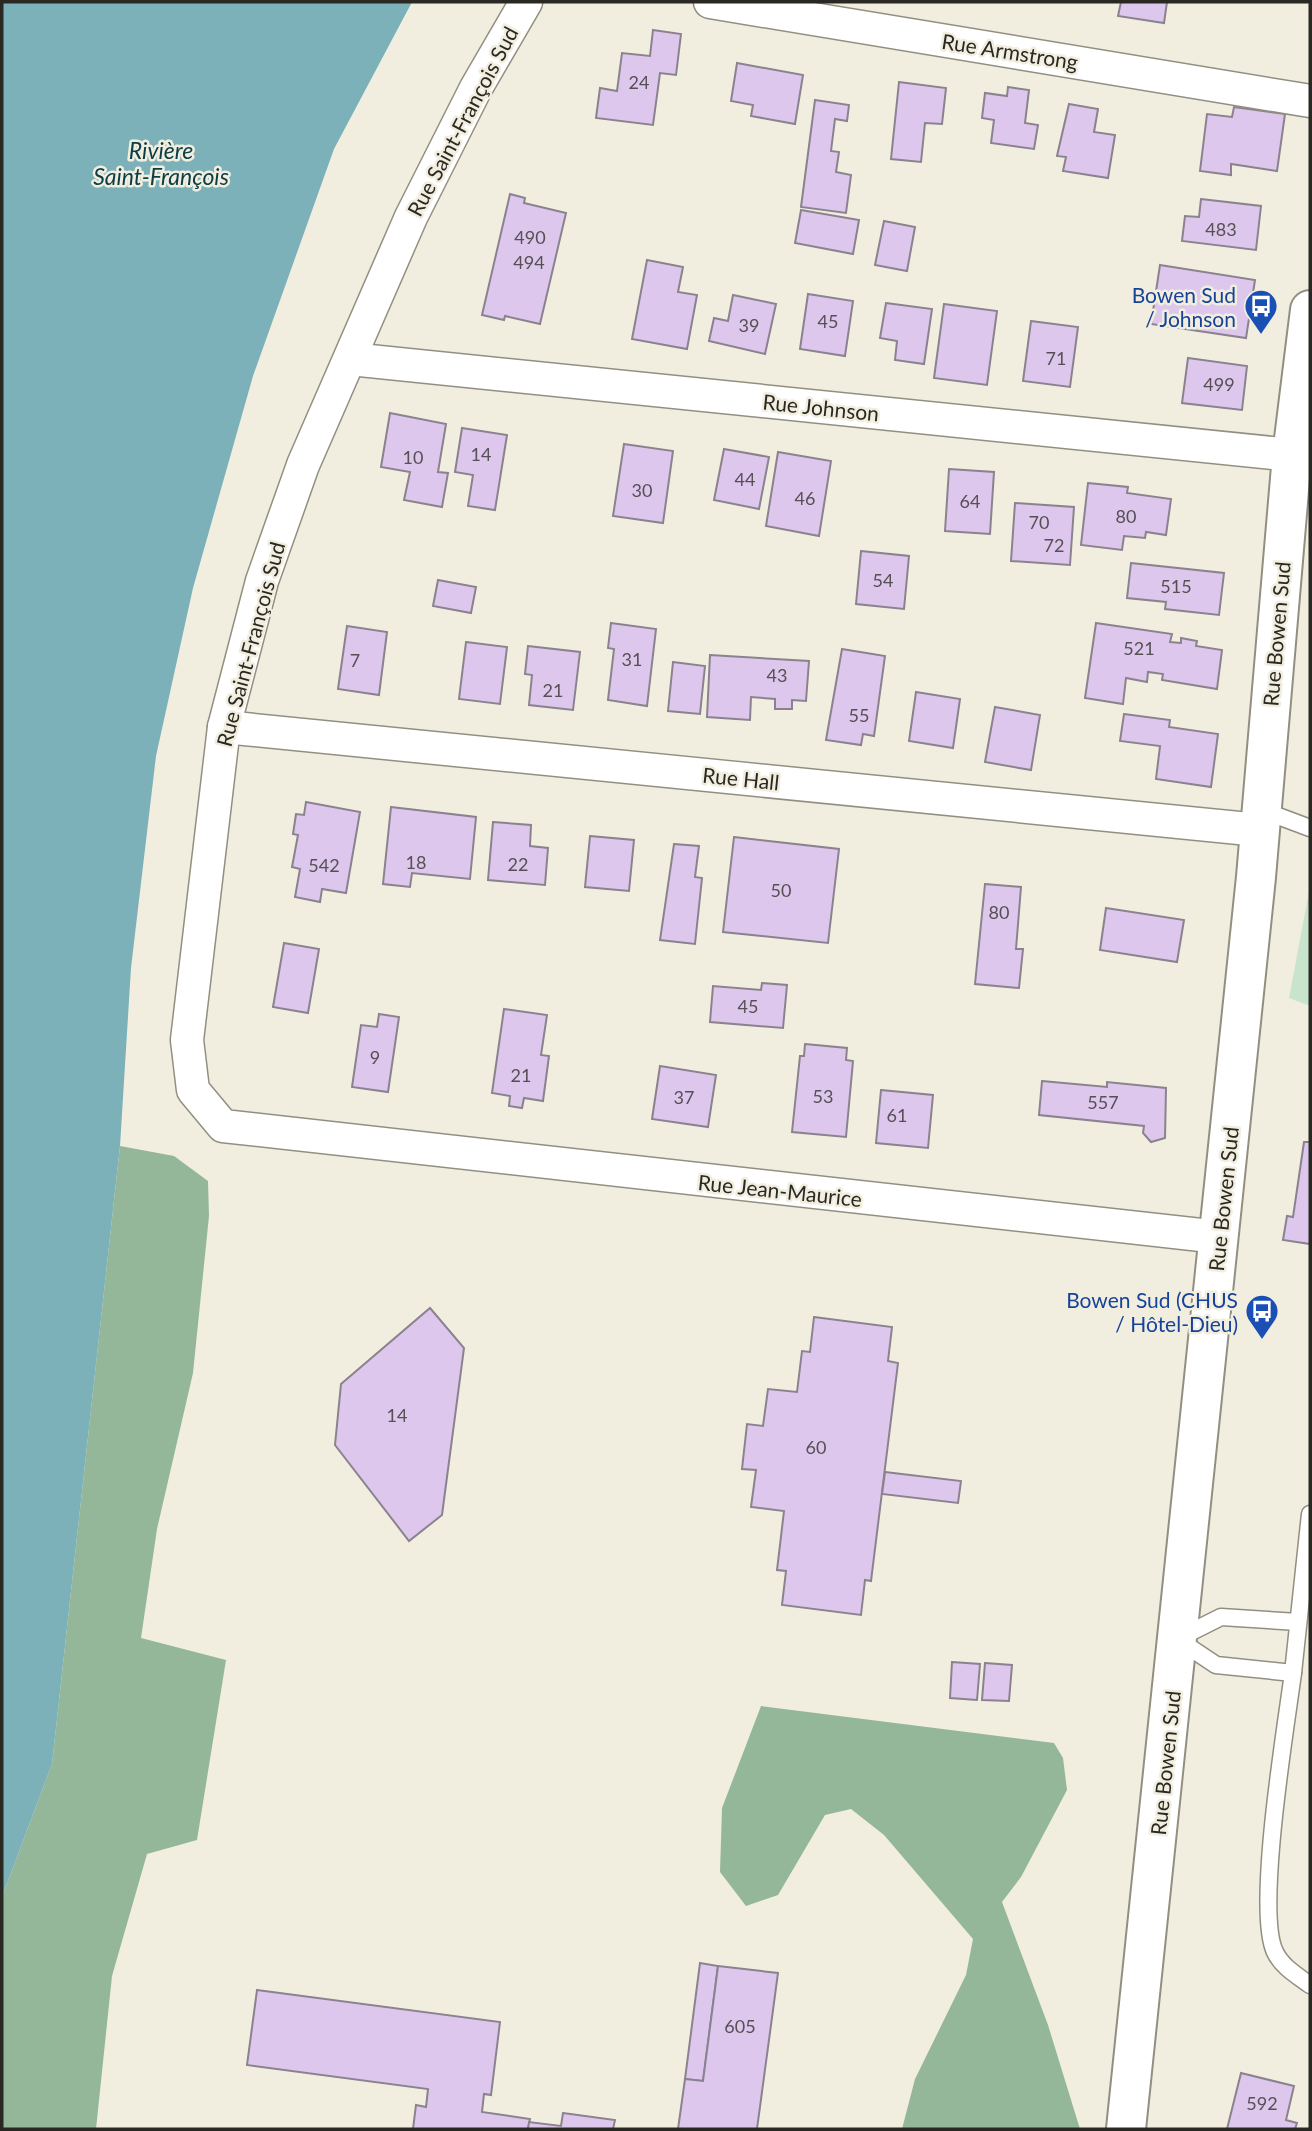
<svg xmlns="http://www.w3.org/2000/svg" width="1312" height="2131" viewBox="0 0 1312 2131" font-family="Lato,sans-serif">
  <rect width="100%" height="100%" fill="#f2eedf"/>
  <polygon fill="#c9e4cc" points="1310,886 1310,1006 1289,998"/>
  <g fill="#94b799">
    <polygon points="120,1146 174,1156 208,1181 209,1216 193,1373 157,1529 141,1638 226,1660 197,1840 147,1854 112,1976 96,2129 2,2129 2,1897 52,1764"/>
    <polygon points="761,1706 1054,1743 1063,1758 1067,1790 1021,1877 1002,1902 1048,2025 1080,2129 902,2129 915,2079 966,1975 973,1939 884,1835 851,1809 825,1815 778,1895 746,1906 720,1872 722,1808"/>
  </g>
  <polygon fill="#7cb1ba" points="2,2 412,2 334,149 253,376 193,588 156,756 131,968 120,1146 52,1764 2,1897"/>
  <g fill="#ddc7ed" stroke="#8a838f" stroke-width="2">
    <polygon points="1121,2 1167,2 1164,23 1118,16"/>
    <polygon points="653,30 681,34 676,75 660,73 653,125 596,118 600,88 617,91 622,53 650,56"/>
    <polygon points="737,63 803,75 795,124 751,116 753,105 731,101"/>
    <polygon points="899,82 946,88 942,124 925,123 921,162 891,159"/>
    <polygon points="1008,87 1029,90 1025,123 1038,125 1034,149 991,143 994,120 982,118 985,93 1007,96"/>
    <polygon points="815,100 849,105 847,121 835,119 831,151 839,152 836,172 851,175 846,213 801,207"/>
    <polygon points="1069,104 1098,109 1094,132 1115,135 1108,178 1063,171 1066,157 1057,156"/>
    <polygon points="1234,107 1285,114 1277,171 1231,164 1231,175 1200,171 1207,114 1232,117"/>
    <polygon points="510,194 525,198 524,203 566,213 540,324 505,316 504,320 482,315"/>
    <polygon points="1201,199 1261,206 1256,250 1182,241 1185,216 1199,217"/>
    <polygon points="801,210 859,220 853,254 795,243"/>
    <polygon points="884,221 915,227 907,271 875,265"/>
    <polygon points="647,260 683,267 678,292 697,295 687,349 632,339"/>
    <polygon points="1160,265 1255,280 1246,338 1151,324"/>
    <polygon points="808,294 853,301 845,356 800,349"/>
    <polygon points="733,295 776,304 765,354 709,341 714,318 728,321"/>
    <polygon points="886,303 932,309 924,364 895,360 897,341 880,338"/>
    <polygon points="944,304 997,311 987,385 934,378"/>
    <polygon points="1031,321 1078,327 1070,387 1023,381"/>
    <polygon points="1188,358 1247,366 1242,410 1182,403"/>
    <polygon points="390,413 446,424 438,472 448,473 442,507 404,500 410,472 381,467"/>
    <polygon points="462,428 507,435 495,510 468,506 473,475 455,472"/>
    <polygon points="624,444 673,451 663,523 613,516"/>
    <polygon points="724,449 769,457 759,509 714,500"/>
    <polygon points="778,452 831,461 819,536 766,526"/>
    <polygon points="949,469 994,472 990,534 945,531"/>
    <polygon points="1088,483 1128,487 1127,493 1171,499 1166,535 1146,532 1145,538 1124,536 1122,550 1081,545"/>
    <polygon points="1015,503 1074,507 1070,565 1011,561"/>
    <polygon points="861,551 909,556 904,609 856,604"/>
    <polygon points="1131,563 1224,573 1219,615 1165,609 1166,602 1127,598"/>
    <polygon points="438,580 476,587 471,613 433,606"/>
    <polygon points="611,623 656,629 647,706 608,700 614,649 608,648"/>
    <polygon points="1096,623 1172,634 1170,642 1181,643 1181,638 1197,641 1196,646 1222,650 1217,689 1162,680 1163,674 1148,672 1147,682 1126,678 1123,704 1085,698"/>
    <polygon points="347,626 387,632 379,695 338,689"/>
    <polygon points="466,642 507,647 500,704 459,699"/>
    <polygon points="528,646 580,652 573,710 529,705 532,675 525,674"/>
    <polygon points="842,649 885,656 874,736 863,734 861,745 826,740"/>
    <polygon points="710,655 809,661 806,701 792,700 792,709 775,709 775,699 751,697 750,720 707,717"/>
    <polygon points="673,662 705,666 700,714 668,711"/>
    <polygon points="916,692 960,699 953,748 909,741"/>
    <polygon points="995,707 1040,715 1031,770 985,762"/>
    <polygon points="1124,714 1170,720 1169,727 1218,734 1211,787 1156,779 1160,746 1120,741"/>
    <polygon points="306,802 360,812 346,893 322,889 320,902 295,897 300,869 292,867 298,835 293,834 296,814 304,815"/>
    <polygon points="391,807 476,817 470,879 412,873 410,887 383,884"/>
    <polygon points="493,822 531,825 530,846 548,848 545,885 488,880"/>
    <polygon points="590,836 634,840 629,891 585,887"/>
    <polygon points="734,837 839,849 828,943 723,932"/>
    <polygon points="674,844 699,846 695,877 702,878 695,944 660,940"/>
    <polygon points="985,884 1021,887 1016,949 1023,949 1019,988 975,984"/>
    <polygon points="1106,908 1184,920 1177,962 1100,950"/>
    <polygon points="284,943 319,949 308,1013 273,1007"/>
    <polygon points="762,983 787,985 783,1028 710,1022 713,986 761,990"/>
    <polygon points="504,1009 547,1015 541,1055 549,1056 543,1101 524,1098 522,1108 509,1106 510,1096 492,1093"/>
    <polygon points="379,1014 399,1017 388,1092 352,1087 361,1025 377,1027"/>
    <polygon points="805,1044 847,1048 846,1060 853,1061 846,1137 792,1132 800,1056 804,1056"/>
    <polygon points="660,1066 716,1075 708,1127 652,1119"/>
    <polygon points="1042,1081 1107,1087 1107,1082 1166,1088 1165,1138 1151,1142 1143,1133 1144,1126 1039,1115"/>
    <polygon points="881,1090 933,1095 928,1148 876,1143"/>
    <polygon points="1304,1142 1310,1142 1310,1244 1283,1240 1287,1216 1293,1217"/>
    <polygon points="430,1308 464,1348 442,1515 409,1541 335,1445 341,1384"/>
    <polygon points="814,1317 892,1327 888,1361 898,1363 871,1581 865,1580 861,1615 782,1605 786,1571 777,1570 784,1511 751,1507 756,1470 742,1469 747,1424 763,1426 768,1389 797,1392 802,1351 810,1352"/>
    <polygon points="885,1472 961,1481 958,1503 882,1494"/>
    <polygon points="952,1662 980,1664 977,1700 950,1698"/>
    <polygon points="985,1663 1012,1665 1009,1701 982,1700"/>
    <polygon points="700,1963 718,1966 703,2081 685,2079"/>
    <polygon points="718,1966 778,1973 757,2129 678,2129 685,2079 703,2081"/>
    <polygon points="257,1990 500,2022 491,2095 484,2094 482,2112 530,2119 528,2129 413,2129 416,2105 426,2107 428,2089 247,2065"/>
    <polygon points="1241,2073 1294,2086 1286,2120 1297,2123 1295,2129 1227,2129"/>
    <polygon points="563,2113 615,2120 613,2129 528,2129 529,2122 561,2126"/>
  </g>
  <g fill="none" stroke-linecap="round" stroke-linejoin="round">
    <defs>
      <g id="service">
        <polyline points="1262,810 1310,828"/>
        <path d="M 1298,1622 L 1221,1617 L 1177,1639 L 1216,1665 L 1293,1673 C 1286,1726 1255,1911 1275,1952 C 1282,1967 1298,1976 1310,1985"/>
        <polyline points="1293,1673 1310,1514"/>
      </g>
      <g id="minor">
        <polyline points="526,2 476,88 411,217 303,465 262,581 224,727 187,1040 193,1090 223,1126 1219,1237"/>
        <polyline points="710,2 1310,101"/>
        <polyline points="350,359 1292,455"/>
        <polyline points="224,727 1259,830"/>
      </g>
      <polyline id="tertiary" points="1126,2129 1256,877 1292,455 1310,310"/>
    </defs>
    <use href="#service" stroke="#928f81" stroke-width="19"/>
    <use href="#minor" stroke="#928f81" stroke-width="35"/>
    <use href="#tertiary" stroke="#928f81" stroke-width="42"/>
    <use href="#service" stroke="#fff" stroke-width="16"/>
    <use href="#minor" stroke="#fff" stroke-width="32"/>
    <use href="#tertiary" stroke="#fff" stroke-width="38"/>
  </g>
  <defs>
    <symbol id="bus-pin" viewBox="-11 -11 22 30"><path d="M0 17L-7.5 6A9.5 9.5 0 1 1 7.5 6Z" fill="#1a4fb4" stroke="#f2eedf"/><path d="M-5-6H5V4H4V6H2V4H-2V6H-4V4H-5ZM-3.5-4V0h7V-4ZM-3.5 1.2v1.5H-2V1.2ZM2 1.2v1.5H3.5V1.2Z" fill="#fff"/></symbol>
  </defs>
  <g fill-rule="evenodd">
    <use href="#bus-pin" x="1242" y="287" width="38" height="52"/>
    <use href="#bus-pin" x="1243" y="1292" width="38" height="52"/>
  </g>
  <g text-anchor="middle" dominant-baseline="central" stroke-width="5" stroke-linejoin="round" paint-order="stroke">
    <g font-size="18" fill="#565055">
      <text x="639" y="82">24</text>
      <text x="1221" y="229">483</text>
      <text x="530" y="237">490</text>
      <text x="529" y="262">494</text>
      <text x="828" y="321">45</text>
      <text x="749" y="325">39</text>
      <text x="1056" y="358">71</text>
      <text x="1219" y="384">499</text>
      <text x="481" y="454">14</text>
      <text x="413" y="457">10</text>
      <text x="745" y="479">44</text>
      <text x="642" y="490">30</text>
      <text x="805" y="498">46</text>
      <text x="970" y="501">64</text>
      <text x="1126" y="516">80</text>
      <text x="1039" y="522">70</text>
      <text x="1054" y="545">72</text>
      <text x="883" y="580">54</text>
      <text x="1176" y="586">515</text>
      <text x="1139" y="648">521</text>
      <text x="632" y="659">31</text>
      <text x="355" y="660">7</text>
      <text x="777" y="675">43</text>
      <text x="553" y="690">21</text>
      <text x="859" y="715">55</text>
      <text x="416" y="862">18</text>
      <text x="518" y="864">22</text>
      <text x="324" y="865">542</text>
      <text x="781" y="890">50</text>
      <text x="999" y="912">80</text>
      <text x="748" y="1006">45</text>
      <text x="375" y="1057">9</text>
      <text x="521" y="1075">21</text>
      <text x="823" y="1096">53</text>
      <text x="684" y="1097">37</text>
      <text x="1103" y="1102">557</text>
      <text x="897" y="1115">61</text>
      <text x="397" y="1415">14</text>
      <text x="816" y="1447">60</text>
      <text x="740" y="2026">605</text>
      <text x="1262" y="2103">592</text>
    </g>
    <g font-size="21" fill="#292822" stroke="#f2eedf">
      <text transform="translate(1010 51) rotate(9)">Rue Armstrong</text>
      <text transform="translate(462 121) rotate(-62)">Rue Saint-François Sud</text>
      <text transform="translate(821 407) rotate(6)">Rue Johnson</text>
      <text transform="translate(1276 634) rotate(-85)">Rue Bowen Sud</text>
      <text transform="translate(250 644) rotate(-75)">Rue Saint-François Sud</text>
      <text transform="translate(741 778) rotate(6)">Rue Hall</text>
      <text transform="translate(780 1190) rotate(6)">Rue Jean-Maurice</text>
      <text transform="translate(1223 1199) rotate(-84)">Rue Bowen Sud</text>
      <text transform="translate(1165 1763) rotate(-84)">Rue Bowen Sud</text>
    </g>
    <g font-size="21" fill="#164399" stroke="#f2eedf" text-anchor="end">
      <text x="1236" y="294">Bowen Sud<tspan x="1236" dy="24">/ Johnson</tspan></text>
      <text x="1238" y="1299">Bowen Sud (CHUS<tspan x="1238" dy="24">/ Hôtel-Dieu)</tspan></text>
    </g>
    <g font-size="23" font-style="italic" fill="#0a3d45" stroke="#f2eedf">
      <text x="161" y="150">Rivière<tspan x="161" dy="26">Saint-François</tspan></text>
    </g>
  </g>
  <rect width="1312" height="2131" fill="none" stroke="#292822" stroke-width="7"/>
</svg>
